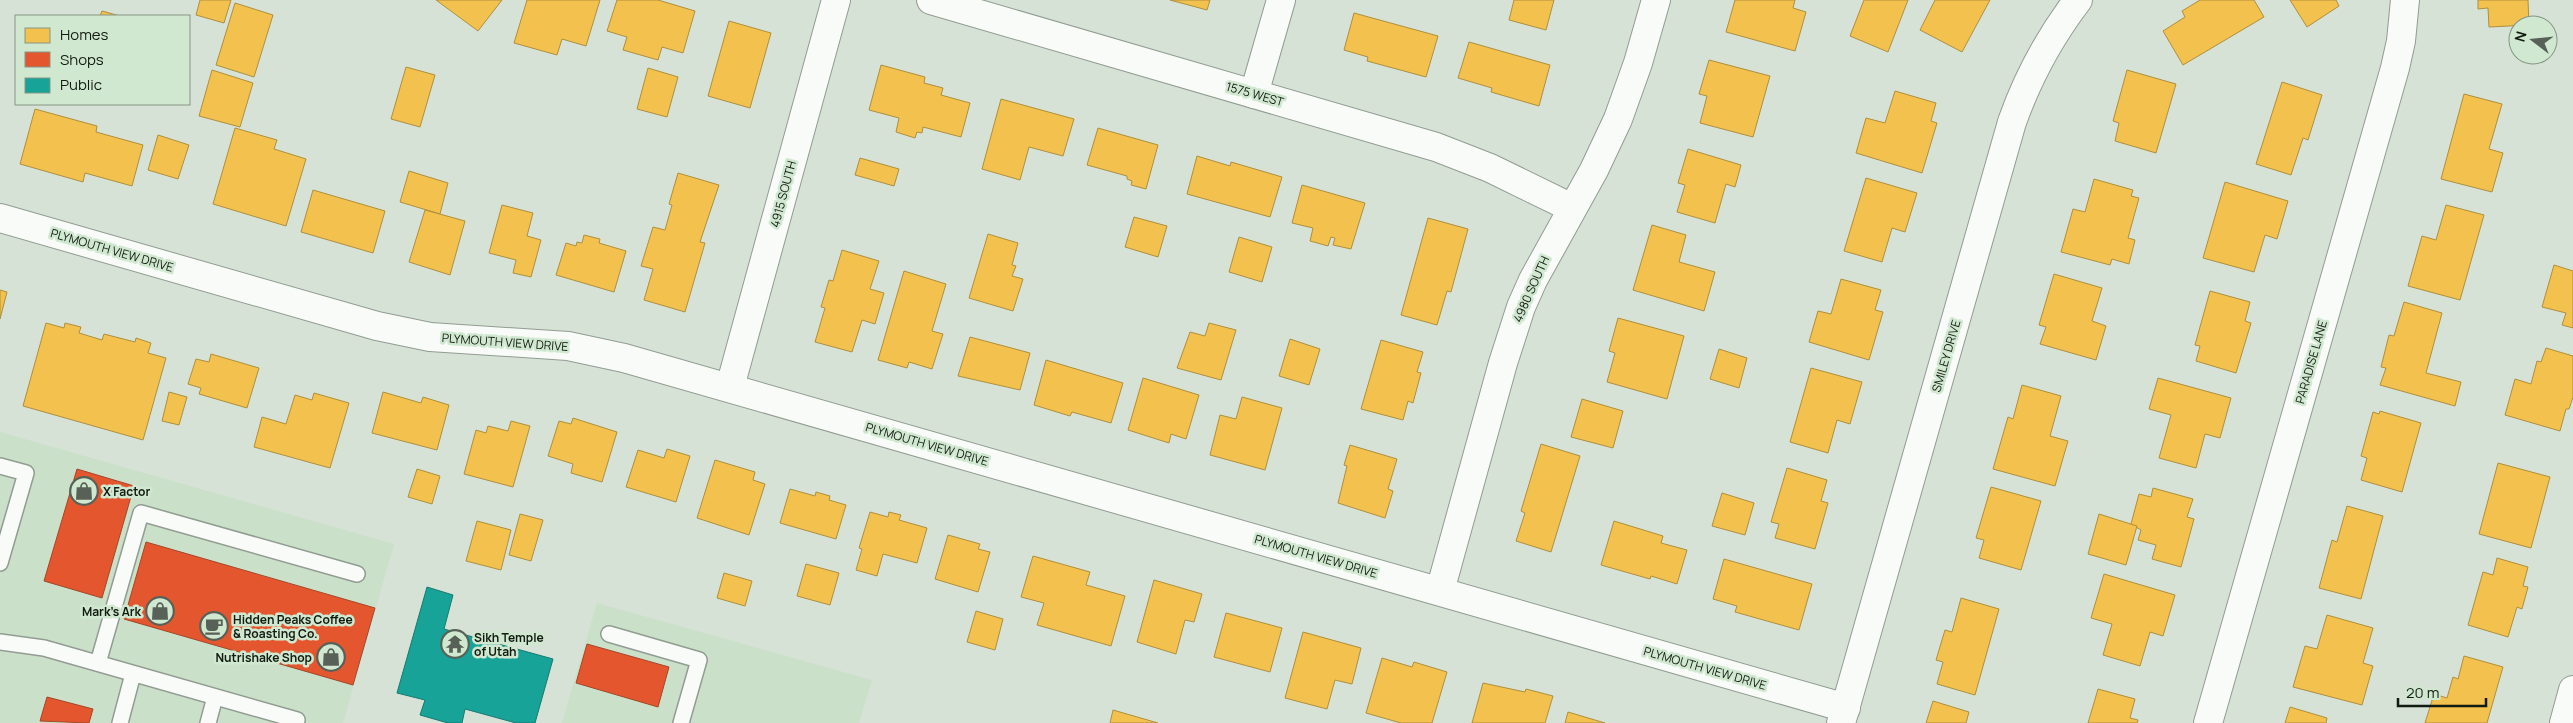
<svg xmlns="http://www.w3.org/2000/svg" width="2573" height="723" viewBox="0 0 2573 723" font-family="Manrope,sans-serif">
  <rect width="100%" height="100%" fill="#d6e2d6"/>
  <g fill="#cae0c9">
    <polygon points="0,432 394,544 343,723 0,723"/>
    <polygon points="597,603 872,680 859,723 562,723"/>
  </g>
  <g fill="#f2c14e" stroke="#af8f3c">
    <polygon points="200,0 231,0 224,23 196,15"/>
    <polygon points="436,0 502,0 478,31"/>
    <polygon points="527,0 600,0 586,46 562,39 557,55 514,43"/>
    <polygon points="617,0 658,0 695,11 683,53 662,47 658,60 623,50 627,37 607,31"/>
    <polygon points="1170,0 1210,0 1207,10"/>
    <polygon points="1514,0 1554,0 1546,30 1509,20"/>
    <polygon points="1735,0 1795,0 1793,8 1806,12 1795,51 1726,32"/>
    <polygon points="1864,0 1908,0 1888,52 1850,36"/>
    <polygon points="1935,0 1990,0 1962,52 1920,30"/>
    <polygon points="2200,0 2254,0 2264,17 2183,65 2163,31 2185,17 2182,11"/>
    <polygon points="2290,0 2336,0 2339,6 2307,27"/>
    <polygon points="2478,0 2528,0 2529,25 2489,27 2488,8 2478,9"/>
    <polygon points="235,3 273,15 254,77 216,65"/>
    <polygon points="102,11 120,16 100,16"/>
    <polygon points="1354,13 1438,36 1426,77 1367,61 1368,57 1344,50"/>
    <polygon points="729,21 771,33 750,108 708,96"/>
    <polygon points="1469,42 1550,65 1539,106 1491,92 1492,88 1458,78"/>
    <polygon points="1709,60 1770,76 1753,137 1700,123 1707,96 1699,94"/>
    <polygon points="881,65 925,77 924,83 943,88 941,95 970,103 961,137 923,127 922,133 917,132 915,138 896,132 899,118 869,110"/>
    <polygon points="406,67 435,75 420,127 391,119"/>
    <polygon points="648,68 678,77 667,117 637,109"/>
    <polygon points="212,70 253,83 240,127 199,116"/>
    <polygon points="2127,70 2176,84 2156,153 2115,141 2119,123 2113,121"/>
    <polygon points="2282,82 2322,95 2308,140 2303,138 2291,175 2256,164"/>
    <polygon points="1895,91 1936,103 1931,121 1937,123 1922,173 1856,153 1866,118 1885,123"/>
    <polygon points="2464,94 2502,104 2489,149 2503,153 2492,192 2441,179"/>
    <polygon points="1001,99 1074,119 1063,156 1029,147 1020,180 982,169"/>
    <polygon points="35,109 97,126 96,132 143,145 132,186 85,173 83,182 20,164"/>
    <polygon points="235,128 277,140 274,149 306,159 286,226 213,204"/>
    <polygon points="1098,128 1158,145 1146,189 1131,185 1132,181 1127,179 1127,176 1087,165"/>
    <polygon points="158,135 189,145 178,179 148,170"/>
    <polygon points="1688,149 1741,165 1735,187 1726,184 1715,223 1677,212 1685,185 1678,183"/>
    <polygon points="1197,156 1230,166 1231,162 1282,177 1270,217 1187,194"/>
    <polygon points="860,158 899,169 894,186 855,175"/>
    <polygon points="409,171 448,183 440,214 400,202"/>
    <polygon points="678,173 719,185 700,242 705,243 685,312 644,300 653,269 641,266 653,227 665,230 672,205 669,204"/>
    <polygon points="1866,178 1917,193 1905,232 1892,228 1882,262 1844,251"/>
    <polygon points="2094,179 2133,190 2131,196 2139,198 2128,238 2135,240 2129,264 2112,259 2110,265 2061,252 2073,209 2085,212"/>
    <polygon points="2225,182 2288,201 2277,239 2265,235 2254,272 2203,258"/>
    <polygon points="1302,185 1365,203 1351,249 1333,245 1335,238 1331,237 1328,246 1310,241 1313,228 1292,223"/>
    <polygon points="313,190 385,211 373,253 301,232"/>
    <polygon points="502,205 533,213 527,236 541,240 531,277 513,273 516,260 489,253"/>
    <polygon points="2446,205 2484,215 2460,300 2408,286 2422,236 2436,240"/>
    <polygon points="425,210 465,221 450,275 409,262"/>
    <polygon points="1134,217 1167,226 1158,257 1125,247"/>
    <polygon points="1428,218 1468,229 1451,292 1447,291 1437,325 1401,315"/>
    <polygon points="1652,225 1686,235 1679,262 1715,272 1704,311 1633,290"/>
    <polygon points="988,234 1018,243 1012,265 1016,266 1012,276 1023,279 1013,311 969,298"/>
    <polygon points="584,235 600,239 599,243 626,251 614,292 556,275 566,243 576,246 577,242 582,243"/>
    <polygon points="1239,237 1272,247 1262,282 1229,272"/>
    <polygon points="842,250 879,261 870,289 884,293 875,324 862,320 852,352 815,342 825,308 821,307 829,280 833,281"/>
    <polygon points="2554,265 2573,271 2573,328 2562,325 2566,313 2542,307"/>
    <polygon points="904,271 946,284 932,331 943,334 932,369 909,362 907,368 878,360"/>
    <polygon points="2054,274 2102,288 2092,321 2106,326 2096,360 2040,344 2046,327 2039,325"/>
    <polygon points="1841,279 1881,290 1875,310 1883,312 1869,360 1809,342 1818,311 1831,314"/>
    <polygon points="0,290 7,292 0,319"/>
    <polygon points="2210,291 2250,302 2245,321 2251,323 2236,373 2196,361 2200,346 2195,345"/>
    <polygon points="2404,302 2442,313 2426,373 2461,382 2455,406 2380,385 2386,368 2381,367 2389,335 2394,336"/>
    <polygon points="1618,318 1684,336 1667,399 1607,382 1615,353 1609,351"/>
    <polygon points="46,323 64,328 65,323 81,327 79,333 102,340 104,334 135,342 136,338 151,343 148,353 166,358 143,440 23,406"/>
    <polygon points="1209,323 1236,330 1221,380 1177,368 1190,332 1205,336"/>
    <polygon points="970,337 1030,353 1020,390 958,376"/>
    <polygon points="1290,339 1320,349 1309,385 1279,376"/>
    <polygon points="1381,340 1423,352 1417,372 1421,373 1413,403 1408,401 1403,420 1361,409"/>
    <polygon points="2546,348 2573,356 2573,397 2569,409 2566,409 2560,431 2505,415 2515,379 2531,384 2537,361 2541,362"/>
    <polygon points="1719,349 1747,358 1739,388 1710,379"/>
    <polygon points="211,354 259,368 247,408 199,394 201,388 188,384 196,359 209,362"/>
    <polygon points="1046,360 1123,383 1111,423 1072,412 1070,416 1034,405"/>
    <polygon points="1811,368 1862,382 1850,424 1837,420 1828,453 1790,442"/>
    <polygon points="1143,378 1199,395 1186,439 1171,434 1169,443 1128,430"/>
    <polygon points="2158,378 2231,398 2220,438 2205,434 2196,468 2159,458 2171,415 2149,409"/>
    <polygon points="2022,385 2061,396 2050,436 2068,441 2055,486 1993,469 2008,417 2013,419"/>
    <polygon points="169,392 187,397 179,425 162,421"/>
    <polygon points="383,392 421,403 423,397 449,405 437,450 372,433"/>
    <polygon points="314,393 349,403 330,468 254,447 262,417 286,424 295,395 312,400"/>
    <polygon points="1242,397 1282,408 1265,470 1210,455 1220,415 1236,419"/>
    <polygon points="1582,399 1623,411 1613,448 1571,437"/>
    <polygon points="2380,411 2421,423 2402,492 2361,480 2367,458 2361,456 2373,412 2379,414"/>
    <polygon points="573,418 617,432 602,482 571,473 573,464 548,456 559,421 571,424"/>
    <polygon points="511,421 530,426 513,487 464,474 476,430 486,433 488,426 508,431"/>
    <polygon points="1541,444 1580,456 1551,552 1516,541 1525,513 1521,511"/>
    <polygon points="1350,445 1397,459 1388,489 1393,491 1385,518 1338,503 1347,466 1344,465"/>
    <polygon points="667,449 690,456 676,502 626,487 638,450 664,458"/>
    <polygon points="715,460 755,472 753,480 765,484 749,535 697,518"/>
    <polygon points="2498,463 2550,477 2531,548 2479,534"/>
    <polygon points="1787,468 1827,480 1821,501 1828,503 1815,549 1775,538 1779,524 1771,522"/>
    <polygon points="417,469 440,476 432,504 408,497"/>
    <polygon points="1991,487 2041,501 2021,570 1979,558 1984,540 1976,538"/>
    <polygon points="2153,488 2193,499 2187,517 2194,519 2181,567 2152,559 2156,545 2138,540 2141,530 2131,524 2139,494 2151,497"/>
    <polygon points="790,489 815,496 816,492 830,496 829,500 846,505 836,539 780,523"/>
    <polygon points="1722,493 1754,503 1745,535 1712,526"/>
    <polygon points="2347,506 2383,516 2361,599 2319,588 2332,540 2337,542"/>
    <polygon points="870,512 888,517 889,512 901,515 899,520 927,528 917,563 883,554 877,576 856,570 862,549 859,548"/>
    <polygon points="520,514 543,520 531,561 509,555"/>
    <polygon points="2099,514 2137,526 2126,565 2088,554"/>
    <polygon points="477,521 511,530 501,570 466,561"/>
    <polygon points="1614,521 1663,536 1661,543 1687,550 1677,584 1651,576 1650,579 1601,565"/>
    <polygon points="948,535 980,544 978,549 990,552 978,592 935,579"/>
    <polygon points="1033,556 1090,572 1086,585 1125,596 1111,646 1037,625 1044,603 1021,597"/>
    <polygon points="2497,558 2528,567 2523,586 2528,587 2522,609 2517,607 2508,637 2468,625 2483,572 2493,575"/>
    <polygon points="1724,559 1812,584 1799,630 1735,612 1737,606 1713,599"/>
    <polygon points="806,564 839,573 830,605 797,596"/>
    <polygon points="724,573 752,581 745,606 717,598"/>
    <polygon points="2104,574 2175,595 2163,636 2150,632 2140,666 2103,655 2112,624 2091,618"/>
    <polygon points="1154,580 1202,594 1194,622 1185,620 1176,654 1137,642"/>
    <polygon points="1961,598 1999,609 1975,695 1937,684 1943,662 1936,660 1945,630 1952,632"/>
    <polygon points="976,611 1003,619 995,650 967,642"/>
    <polygon points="1226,613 1282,628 1270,672 1214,657"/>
    <polygon points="2327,615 2373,628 2363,663 2373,666 2362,705 2293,687 2305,646 2317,649"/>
    <polygon points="1303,632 1361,648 1352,684 1335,680 1327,709 1285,698"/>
    <polygon points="2464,656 2503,667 2487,723 2425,723 2434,694 2447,698 2453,677 2458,679"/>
    <polygon points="1382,658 1412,667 1414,662 1447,672 1432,723 1401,723 1366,713"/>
    <polygon points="1483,683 1525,692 1526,689 1553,696 1545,723 1472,723"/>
    <polygon points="2098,689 2135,699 2130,718 2138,720 2137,723 2088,723"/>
    <polygon points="1933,701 1969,712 1966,723 1926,723"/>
    <polygon points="2290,707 2327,718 2326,723 2285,723"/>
    <polygon points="1113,710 1158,723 1110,723"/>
    <polygon points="1568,712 1605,723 1565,723"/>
  </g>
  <g fill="#e4572e" stroke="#a54526">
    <polygon points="77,469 134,486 102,598 44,581"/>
    <polygon points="146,542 375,608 353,685 124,619"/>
    <polygon points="587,644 669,667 658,707 576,683"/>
    <polygon points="47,697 93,709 89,723 40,721"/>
  </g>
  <polygon fill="#17a398" stroke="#167a70" points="427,587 453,595 444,629 553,659 535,723 516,723 465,709 462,723 448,723 420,715 425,700 397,693"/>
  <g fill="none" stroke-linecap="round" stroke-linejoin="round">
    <defs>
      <g id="lane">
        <polyline points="0,466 26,473 0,563"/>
        <polyline points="609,634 699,660 681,723"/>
        <polyline points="0,642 44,648 297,720 296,723"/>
        <polyline points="98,663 141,513 357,574"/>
        <polyline points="120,723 133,674"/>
        <polyline points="208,723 215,697"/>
      </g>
      <g id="street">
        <polyline points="931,0 1436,147 1490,168 1572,208"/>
        <polyline points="1254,94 1281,0"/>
        <polyline points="0,218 377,326 430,337 568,346 624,358 1846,708"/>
        <polyline points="730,387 836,0"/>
        <polyline points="1440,591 1503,363 1521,307 1533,280 1594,170 1618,119 1638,63 1656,0"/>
        <path d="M 1841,723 L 2012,122 C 2028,77 2049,38 2078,0"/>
        <polyline points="2208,723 2395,68 2401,41 2405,0"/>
        <polyline points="2564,723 2573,690"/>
      </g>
    </defs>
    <use href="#lane" stroke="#929c92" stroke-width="18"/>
    <use href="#street" stroke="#929c92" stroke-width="30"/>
    <use href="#lane" stroke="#f9fbf9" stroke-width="15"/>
    <use href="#street" stroke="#f9fbf9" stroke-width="28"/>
  </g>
  <defs>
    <symbol id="shop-ring" viewBox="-11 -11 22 22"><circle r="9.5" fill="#d1e8d0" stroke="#576157" stroke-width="1.5"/><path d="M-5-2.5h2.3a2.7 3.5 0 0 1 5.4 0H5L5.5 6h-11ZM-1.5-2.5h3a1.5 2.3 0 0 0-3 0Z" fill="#576157"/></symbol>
    <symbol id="cafe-ring" viewBox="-11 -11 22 22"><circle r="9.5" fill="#d1e8d0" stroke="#576157" stroke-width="1.5"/><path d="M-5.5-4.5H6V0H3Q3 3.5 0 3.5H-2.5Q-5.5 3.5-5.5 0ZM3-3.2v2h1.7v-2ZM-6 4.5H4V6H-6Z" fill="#576157"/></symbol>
    <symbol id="temple-ring" viewBox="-11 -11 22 22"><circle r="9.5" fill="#d1e8d0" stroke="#576157" stroke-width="1.5"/><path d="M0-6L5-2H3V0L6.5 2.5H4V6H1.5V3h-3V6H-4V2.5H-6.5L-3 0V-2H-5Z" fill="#576157"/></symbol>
  </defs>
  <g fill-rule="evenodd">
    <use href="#shop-ring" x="68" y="475" width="32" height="32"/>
    <use href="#shop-ring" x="144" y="595" width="32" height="32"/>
    <use href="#cafe-ring" x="198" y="610" width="32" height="32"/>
    <use href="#temple-ring" x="439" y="628" width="32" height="32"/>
    <use href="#shop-ring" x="315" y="641" width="32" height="32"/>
  </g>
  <g text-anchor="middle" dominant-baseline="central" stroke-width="5" stroke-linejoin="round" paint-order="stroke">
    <g font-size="12" fill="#121b12" stroke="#d1e8d0">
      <text transform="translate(1255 94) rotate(16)">1575 WEST</text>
      <text transform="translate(783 194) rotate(-75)">4915 SOUTH</text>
      <text transform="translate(112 250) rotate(16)">PLYMOUTH VIEW DRIVE</text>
      <text transform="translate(1531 289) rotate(-66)">4980 SOUTH</text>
      <text transform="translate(505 342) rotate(4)">PLYMOUTH VIEW DRIVE</text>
      <text transform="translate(1946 356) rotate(-74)">SMILEY DRIVE</text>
      <text transform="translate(2311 362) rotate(-74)">PARADISE LANE</text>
      <text transform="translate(927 444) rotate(16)">PLYMOUTH VIEW DRIVE</text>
      <text transform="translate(1316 556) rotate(16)">PLYMOUTH VIEW DRIVE</text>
      <text transform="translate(1705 668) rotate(16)">PLYMOUTH VIEW DRIVE</text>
    </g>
    <g font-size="12" font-weight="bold" fill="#121b12" stroke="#d1e8d0" text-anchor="start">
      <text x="103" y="491">X Factor</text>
      <text x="141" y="611" text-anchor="end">Mark's Ark</text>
      <text x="233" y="619">Hidden Peaks Coffee<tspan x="233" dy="14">&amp; Roasting Co.</tspan></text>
      <text x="474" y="637">Sikh Temple<tspan x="474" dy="14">of Utah</tspan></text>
      <text x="312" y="657" text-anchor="end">Nutrishake Shop</text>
    </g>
  </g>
  <rect x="15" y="15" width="175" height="90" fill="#d1e8d0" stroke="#859684"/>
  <rect x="25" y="28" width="25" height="15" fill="#f2c14e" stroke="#859684"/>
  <text x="60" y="40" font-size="15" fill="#121b12">Homes</text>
  <rect x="25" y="52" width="25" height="15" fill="#e4572e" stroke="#859684"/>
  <text x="60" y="65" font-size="15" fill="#121b12">Shops</text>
  <rect x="25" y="78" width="25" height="15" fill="#17a398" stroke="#859684"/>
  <text x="60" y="90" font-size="15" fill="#121b12">Public</text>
  <g transform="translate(2533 40) rotate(286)"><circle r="24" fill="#d1e8d0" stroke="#859684"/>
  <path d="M0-4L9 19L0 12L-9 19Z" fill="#576157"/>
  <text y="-8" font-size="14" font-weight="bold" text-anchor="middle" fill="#121b12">N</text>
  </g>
  <path d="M2398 698v8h88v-8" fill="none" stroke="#121b12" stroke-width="2.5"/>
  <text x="2406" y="698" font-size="15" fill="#121b12" stroke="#d1e8d0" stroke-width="4" paint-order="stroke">20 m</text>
</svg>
